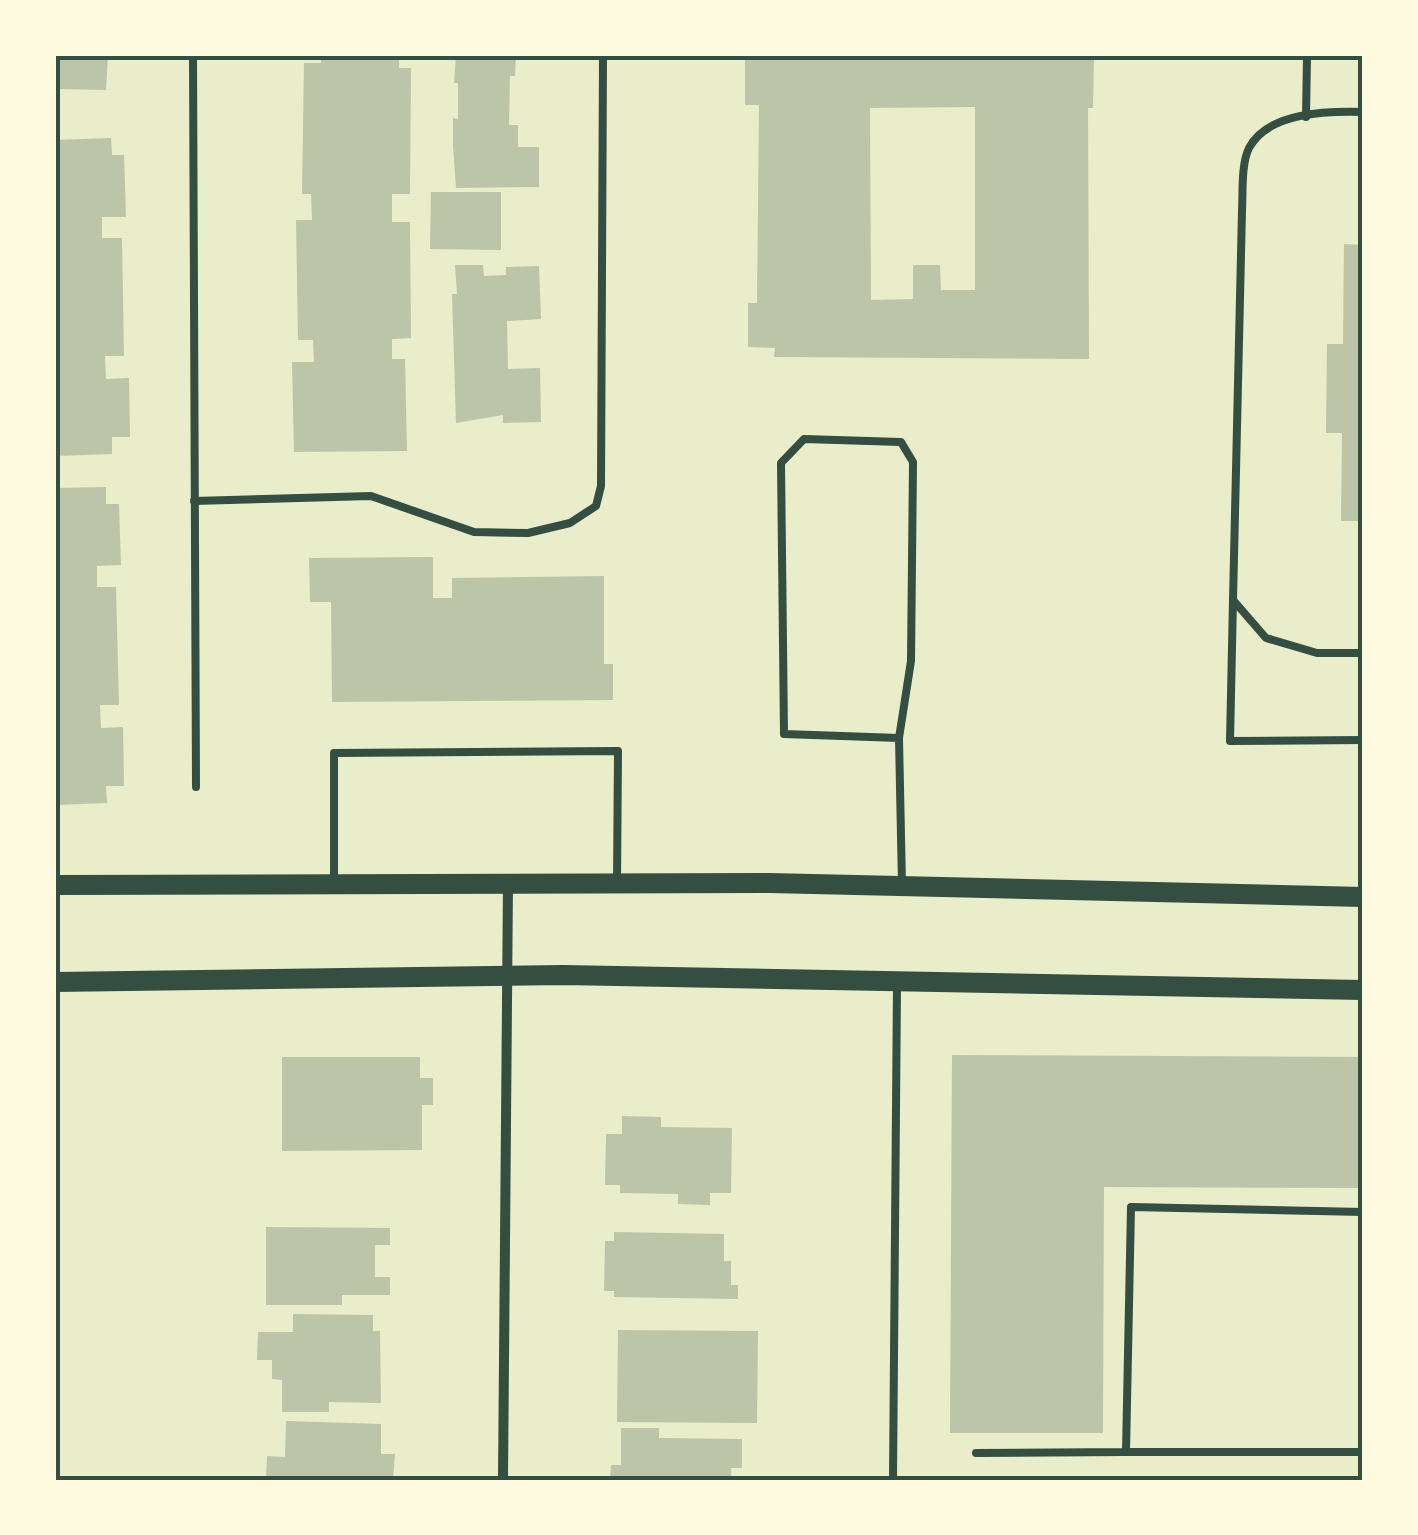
<svg xmlns="http://www.w3.org/2000/svg" width="1418" height="1535" viewBox="0 0 1418 1535" font-family="Montserrat,sans-serif">
  <rect width="100%" height="100%" fill="#e9edc9"/>
  <g fill="#bcc5a7" fill-rule="evenodd">
    <polygon points="58,55 108,55 106,90 57,89"/>
    <polygon points="321,55 399,55 399,68 411,68 410,194 392,194 392,222 410,222 411,338 392,339 392,359 405,359 407,451 294,452 292,362 314,362 313,340 298,340 296,220 312,220 311,194 302,194 304,63 321,63"/>
    <polygon points="456,55 516,55 515,76 510,76 509,125 518,125 518,147 539,147 539,187 456,188 453,146 453,118 458,119 458,83 454,83"/>
    <path d="M 745,55 L 1094,55 L 1093,108 L 1088,108 L 1089,359 L 774,357 L 775,348 L 748,347 L 748,303 L 757,303 L 759,105 L 745,105 ZM 975,107 L 975,290 L 941,290 L 940,265 L 913,265 L 913,299 L 871,300 L 870,108 Z"/>
    <polygon points="111,138 112,155 124,155 126,217 102,217 102,238 122,238 124,356 105,356 106,379 129,378 130,437 112,437 112,454 55,456 55,140"/>
    <polygon points="431,192 501,192 501,250 430,249"/>
    <polygon points="1344,244 1363,245 1363,521 1341,521 1342,433 1326,433 1327,344 1343,344"/>
    <polygon points="455,265 483,265 484,276 506,275 506,267 539,266 541,319 507,321 508,369 540,368 541,422 503,423 503,415 456,423 452,294 457,294"/>
    <polygon points="106,487 106,504 119,504 121,565 97,566 97,587 116,587 119,705 100,705 101,728 123,727 124,786 106,786 107,803 55,805 55,488"/>
    <polygon points="433,557 433,598 452,598 452,578 604,576 604,664 613,664 613,700 332,702 331,602 310,602 309,558"/>
    <polygon points="952,1055 1363,1057 1363,1188 1104,1187 1103,1433 950,1433"/>
    <polygon points="282,1057 420,1057 420,1078 433,1078 433,1105 422,1105 422,1150 282,1151"/>
    <polygon points="622,1116 661,1117 661,1127 732,1128 731,1193 710,1193 710,1205 678,1204 678,1194 620,1193 620,1185 605,1185 606,1134 622,1134"/>
    <polygon points="266,1227 390,1228 390,1245 375,1245 375,1277 390,1277 390,1295 342,1295 342,1305 266,1305"/>
    <polygon points="614,1232 724,1234 724,1261 731,1261 731,1285 738,1285 738,1299 614,1297 614,1291 604,1291 605,1241 614,1241"/>
    <polygon points="293,1314 373,1315 373,1331 380,1331 381,1403 329,1402 329,1412 282,1412 282,1380 272,1379 272,1360 257,1360 258,1332 293,1332"/>
    <polygon points="618,1330 758,1331 757,1423 617,1422"/>
    <polygon points="286,1421 381,1424 381,1454 395,1454 393,1480 266,1480 267,1456 285,1457"/>
    <polygon points="621,1428 659,1428 659,1438 742,1439 742,1468 731,1468 731,1480 610,1480 611,1465 621,1465"/>
  </g>
  <g fill="none" stroke-linecap="round" stroke-linejoin="round">
    <g stroke="#344e41" stroke-width="8">
      <polyline points="193,55 196,787"/>
      <path d="M 1363,112 C 1327,111 1268,112 1249,148 C 1241,164 1243,193 1242,211 L 1233,600 L 1266,638 L 1317,653 L 1363,653"/>
      <polyline points="1306,117 1307,55"/>
      <polyline points="194,501 371,496 474,532 528,533 570,523 596,506 601,486 603,55"/>
      <polyline points="1233,600 1230,741 1363,740"/>
      <polyline points="899,738 911,661 913,462 901,442 804,439 781,463 784,734 899,738 902,885"/>
      <polyline points="334,882 334,753 618,751 617,883"/>
      <polyline points="1126,1452 1363,1452"/>
      <polyline points="976,1453 1126,1452 1131,1207 1363,1212"/>
      <polyline points="893,1480 897,985"/>
    </g>
    <polyline stroke="#344e41" stroke-width="10" points="503,1480 508,882"/>
    <g stroke="#344e41" stroke-width="20">
      <polyline points="55,885 769,883 1363,897"/>
      <polyline points="55,982 563,975 1363,990"/>
    </g>
  </g>
  <rect width="1418" height="1535" fill="none" stroke="#fefae0" stroke-width="115"/>
  <rect x="58" y="58" width="1302" height="1420" fill="none" stroke="#344e41" stroke-width="4"/>
</svg>
